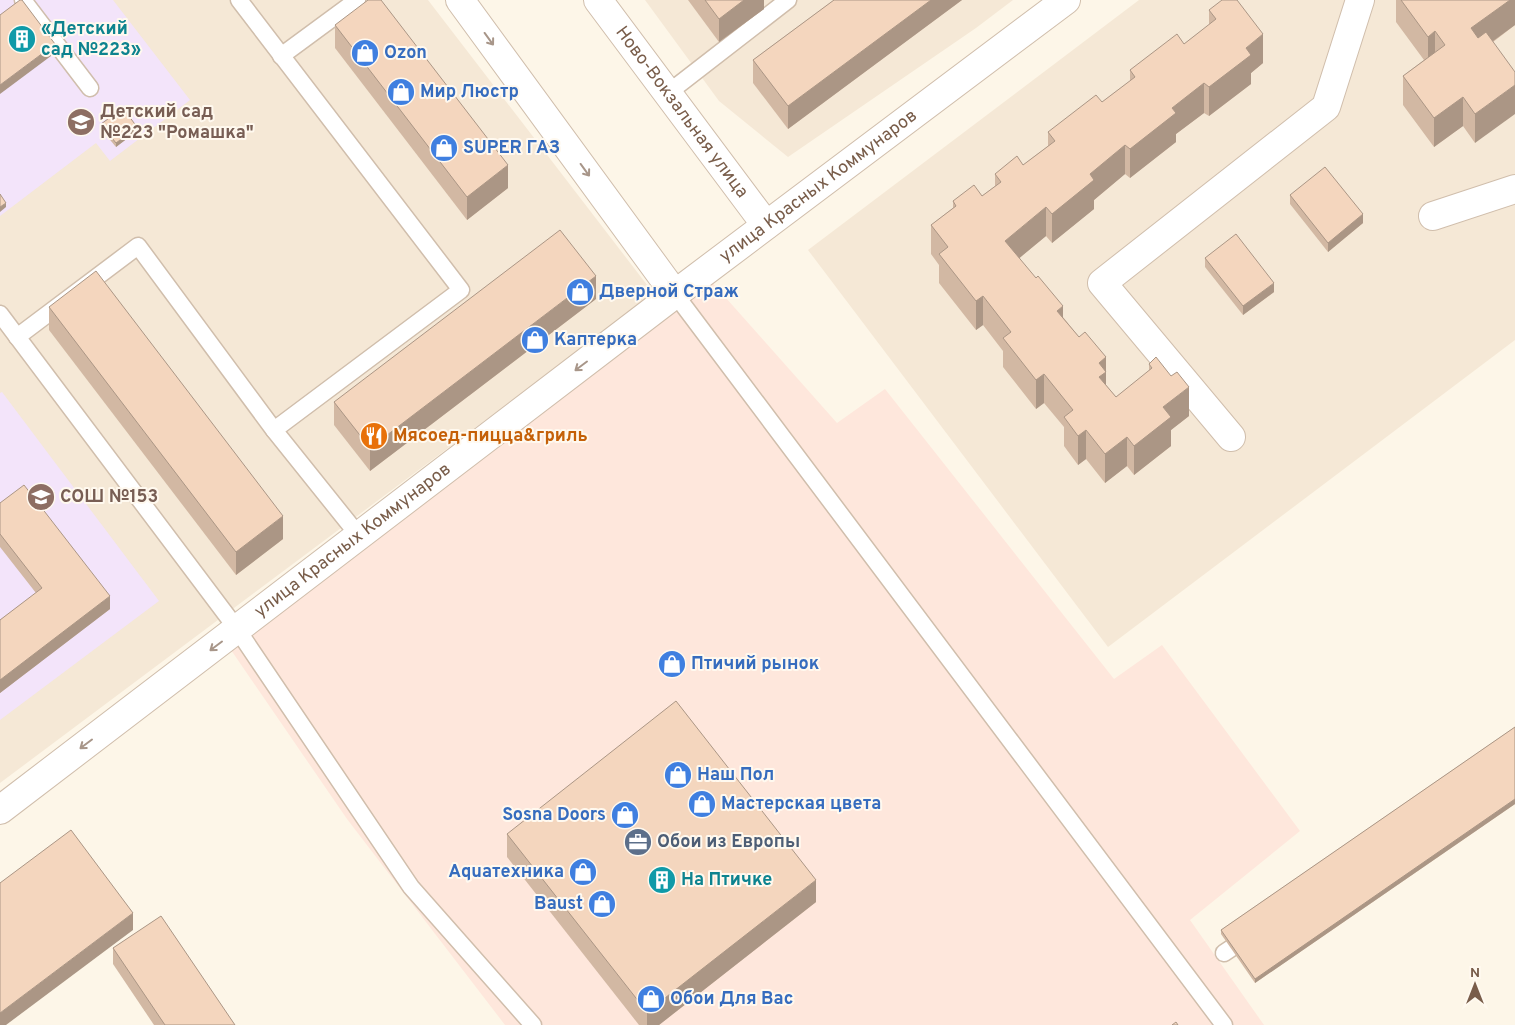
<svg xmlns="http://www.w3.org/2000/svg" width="1515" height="1025" viewBox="0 0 1515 1025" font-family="Overpass,sans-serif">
  <rect width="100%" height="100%" fill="#fdf6e8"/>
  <g fill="#f5e8d6">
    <polygon points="0,0 428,0 654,294 0,783"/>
    <polygon points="645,0 1013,0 976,28 788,157 719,101"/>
    <polygon points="1139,0 1515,0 1515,340 1108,647 808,250"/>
  </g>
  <polygon fill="#fee7dc" points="710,280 837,423 885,389 1114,679 1162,645 1300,831 1190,920 1264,1025 505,1025 347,819 231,650"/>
  <g fill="#f3e4fa">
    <polygon points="0,0 113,0 190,100 110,161 96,143 0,216"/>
    <polygon points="2,392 159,601 0,720 0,393"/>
  </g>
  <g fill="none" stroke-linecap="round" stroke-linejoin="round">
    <defs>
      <g id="service">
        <polyline points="23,0 90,88"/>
        <polyline points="239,0 461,290 274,430 359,536"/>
        <polyline points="281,56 357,0"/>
        <polyline points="668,93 788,0"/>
        <polyline points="675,294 1224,1025"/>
        <polyline points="0,314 237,629 411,887 533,1025"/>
        <polyline points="17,337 138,246 274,430"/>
        <polyline points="1224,953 1248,937"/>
      </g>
      <g id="minor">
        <polyline points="460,0 675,294"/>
        <path id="s1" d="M 598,0 L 766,225"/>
        <polyline points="1433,216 1515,189"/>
        <polyline points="1231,437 1102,283 1326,107 1360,0"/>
        <path id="s2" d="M 0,810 L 675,294 L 1066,0"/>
      </g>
    </defs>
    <use href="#service" stroke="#d0beac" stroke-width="19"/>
    <use href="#minor" stroke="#d0beac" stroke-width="30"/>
    <use href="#service" stroke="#fff" stroke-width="16"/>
    <use href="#minor" stroke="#fff" stroke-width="28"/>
  </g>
  <g fill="#d2b8a3">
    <polygon points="688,0 764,0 764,9 719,42"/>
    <polygon points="834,0 962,0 788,129 753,83 753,60"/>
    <polygon points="1396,0 1515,0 1515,25 1493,42 1475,143 1463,126 1434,147 1403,105 1403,76 1424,60 1396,22"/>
    <polygon points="1209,10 1263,63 1251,73 1251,84 1209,116 1204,113 1176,134 1176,142 1130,178 1125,174 1094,200 1094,209 1052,243 1046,236 1019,258 1063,317 1079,337 1106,357 1106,385 1116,397 1149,371 1149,364 1189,416 1171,430 1171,446 1134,475 1127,466 1105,483 1086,459 1078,465 1064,446 1064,427 1044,403 1036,409 1003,367 1003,351 983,325 976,330 939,283 939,265 931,254 931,225 953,208 953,201 982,196 995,186 995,174 1023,165 1048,146 1048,132 1102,102 1130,81 1130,70 1184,44 1209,25"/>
    <polygon points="335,25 508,188 467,220 335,48"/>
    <polygon points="101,124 137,131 116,147 101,129"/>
    <polygon points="1290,195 1363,223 1328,252 1290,204"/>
    <polygon points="1205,258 1274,292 1243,315 1205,267"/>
    <polygon points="596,299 370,471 334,425 334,402"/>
    <polygon points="49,307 283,539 236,575 49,330"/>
    <polygon points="0,503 110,609 0,693 0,620 36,593 0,547"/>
    <polygon points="1515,727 1515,804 1255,983 1221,934 1221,930"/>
    <polygon points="507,834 816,902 659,1025 639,1025 507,857"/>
    <polygon points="113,948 235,1025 154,1025 113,964"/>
  </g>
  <g fill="#ab9685">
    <polygon points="744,0 764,0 764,9 719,42 719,19"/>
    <polygon points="931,0 962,0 788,129 788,106"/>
    <polygon points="1510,0 1515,0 1515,25 1471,57 1471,28"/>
    <polygon points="1435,31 1435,60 1428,66 1428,37"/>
    <polygon points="1263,34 1263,63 1251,73 1251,84 1209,116 1209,87 1246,48"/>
    <polygon points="55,44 55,53 0,94 0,85"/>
    <polygon points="1204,83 1204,113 1176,134 1176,142 1130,178 1130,149 1172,108"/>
    <polygon points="1515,85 1515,114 1475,143 1475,114"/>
    <polygon points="1463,97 1463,126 1434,147 1434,118"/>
    <polygon points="137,127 137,131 116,147 116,143"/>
    <polygon points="1125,145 1125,174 1094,200 1094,209 1052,243 1052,214 1090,174"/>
    <polygon points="508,165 508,188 467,220 467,197"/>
    <polygon points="6,203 6,207 0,212 0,207"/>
    <polygon points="1046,207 1046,236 1005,270 1005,241"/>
    <polygon points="1363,214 1363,223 1328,252 1328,243"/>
    <polygon points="596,276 596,299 370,471 370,448"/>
    <polygon points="1274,283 1274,292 1243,315 1243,306"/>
    <polygon points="983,296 983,325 976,330 976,301"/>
    <polygon points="1063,306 1063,335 1057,311"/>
    <polygon points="1106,357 1106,401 1099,392 1099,363"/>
    <polygon points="1044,374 1044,403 1036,409 1036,380"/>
    <polygon points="1189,387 1189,416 1171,430 1171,446 1134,475 1134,446 1163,407"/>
    <polygon points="1086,430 1086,459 1078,465 1078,436"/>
    <polygon points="1127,437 1127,466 1105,483 1105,454"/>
    <polygon points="283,516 283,539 236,575 236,552"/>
    <polygon points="110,596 110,609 0,693 0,680"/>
    <polygon points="1515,799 1515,804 1255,983 1255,979"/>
    <polygon points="816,880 816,902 659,1025 647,1025 647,1012"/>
    <polygon points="133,913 133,930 6,1025 0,1025 0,1013"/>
  </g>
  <g fill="#f4d6be" stroke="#ab9685">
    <polygon points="20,0 22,0 55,44 0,85 0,15"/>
    <polygon points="368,0 381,0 508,165 467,197 335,25"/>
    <polygon points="705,0 744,0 719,19"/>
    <polygon points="834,0 931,0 788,106 753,60"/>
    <polygon points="1222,0 1237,0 1263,34 1246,48 1251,55 1209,87 1204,83 1172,108 1176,113 1130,149 1125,145 1090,174 1094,180 1052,214 1046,207 1005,241 1036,278 1038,276 1063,306 1057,311 1079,337 1085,332 1106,357 1099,363 1106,372 1099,377 1116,397 1152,368 1149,364 1156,357 1171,376 1177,372 1189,387 1163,407 1171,417 1134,446 1127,437 1105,454 1086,430 1078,436 1064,417 1073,410 1044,374 1036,380 1003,338 1011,332 983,296 976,301 939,254 948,247 931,225 956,206 953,201 974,185 982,196 1001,182 995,174 1017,156 1023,165 1055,141 1048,132 1096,95 1102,102 1135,77 1130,70 1177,34 1184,44 1216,19 1209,10"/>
    <polygon points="1401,0 1510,0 1471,28 1478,38 1486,32 1515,72 1515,85 1475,114 1463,97 1434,118 1403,76 1445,45 1435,31 1428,37"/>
    <polygon points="123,108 137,127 116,143 101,124"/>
    <polygon points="1325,167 1363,214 1328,243 1290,195"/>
    <polygon points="0,194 6,203 0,207"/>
    <polygon points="560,230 596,276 370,448 334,402"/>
    <polygon points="1236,234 1274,283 1243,306 1205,258"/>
    <polygon points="96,271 283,516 236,552 49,307"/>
    <polygon points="24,485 110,596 0,680 0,620 42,588 0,534 0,503"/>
    <polygon points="676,701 816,880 647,1012 507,834"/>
    <polygon points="1515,727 1515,799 1255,979 1221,930"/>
    <polygon points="71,830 133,913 0,1013 0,883"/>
    <polygon points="161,916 235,1025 165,1025 113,948"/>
    <polygon points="1176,1022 1178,1025 1172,1025"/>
  </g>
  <defs><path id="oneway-shaft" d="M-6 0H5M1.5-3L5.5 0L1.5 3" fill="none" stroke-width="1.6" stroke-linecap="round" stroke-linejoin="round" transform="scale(1.25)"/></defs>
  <g stroke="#a89689">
    <use href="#oneway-shaft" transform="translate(489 39) rotate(54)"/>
    <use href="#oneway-shaft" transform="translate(585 170) rotate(54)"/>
    <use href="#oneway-shaft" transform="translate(581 366) rotate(143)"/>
    <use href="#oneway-shaft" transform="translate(216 646) rotate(143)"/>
    <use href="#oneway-shaft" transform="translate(86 744) rotate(143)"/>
  </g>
  <defs>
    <symbol id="building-disc" viewBox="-11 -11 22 22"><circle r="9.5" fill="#0f9aa8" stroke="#fff9ef"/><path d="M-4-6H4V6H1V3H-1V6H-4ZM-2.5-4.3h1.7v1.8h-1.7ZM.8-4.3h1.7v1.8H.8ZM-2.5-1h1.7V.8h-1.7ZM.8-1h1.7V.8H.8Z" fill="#fff"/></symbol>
    <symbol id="shop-disc" viewBox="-11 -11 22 22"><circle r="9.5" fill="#3f7fe0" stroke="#fff9ef"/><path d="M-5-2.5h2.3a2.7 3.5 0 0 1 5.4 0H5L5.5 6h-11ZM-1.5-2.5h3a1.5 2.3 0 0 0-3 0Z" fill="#fff"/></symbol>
    <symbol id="school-disc" viewBox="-11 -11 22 22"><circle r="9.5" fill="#8d6e63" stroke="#fff9ef"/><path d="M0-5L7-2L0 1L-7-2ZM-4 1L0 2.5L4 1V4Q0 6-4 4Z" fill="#fff"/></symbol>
    <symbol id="restaurant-disc" viewBox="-11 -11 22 22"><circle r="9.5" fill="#e8710a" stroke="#fff9ef"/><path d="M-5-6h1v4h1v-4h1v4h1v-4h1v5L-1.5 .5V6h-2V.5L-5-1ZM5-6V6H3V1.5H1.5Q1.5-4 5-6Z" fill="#fff"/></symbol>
    <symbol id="office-disc" viewBox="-11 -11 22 22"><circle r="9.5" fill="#5c6f8a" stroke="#fff9ef"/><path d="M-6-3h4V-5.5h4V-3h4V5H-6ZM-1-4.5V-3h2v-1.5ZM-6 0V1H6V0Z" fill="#fff"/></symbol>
  </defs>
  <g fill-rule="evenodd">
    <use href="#building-disc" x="6" y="23" width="32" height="32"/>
    <use href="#shop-disc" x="349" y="37" width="32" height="32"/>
    <use href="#shop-disc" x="385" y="76" width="32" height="32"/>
    <use href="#school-disc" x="65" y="106" width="32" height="32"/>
    <use href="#shop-disc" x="428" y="132" width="32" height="32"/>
    <use href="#shop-disc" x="564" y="276" width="32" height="32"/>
    <use href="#shop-disc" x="519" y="324" width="32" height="32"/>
    <use href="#restaurant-disc" x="358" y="420" width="32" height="32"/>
    <use href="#school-disc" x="25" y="481" width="32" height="32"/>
    <use href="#shop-disc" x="656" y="648" width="32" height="32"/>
    <use href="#shop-disc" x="662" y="759" width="32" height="32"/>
    <use href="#shop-disc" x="686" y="788" width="32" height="32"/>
    <use href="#shop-disc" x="609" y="799" width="32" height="32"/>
    <use href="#office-disc" x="622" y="826" width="32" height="32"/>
    <use href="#shop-disc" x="567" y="856" width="32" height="32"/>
    <use href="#building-disc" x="646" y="864" width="32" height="32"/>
    <use href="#shop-disc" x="586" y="888" width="32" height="32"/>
    <use href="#shop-disc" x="635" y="983" width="32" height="32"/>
  </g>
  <g text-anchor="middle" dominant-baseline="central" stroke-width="4" stroke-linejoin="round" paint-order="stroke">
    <g font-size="18" font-weight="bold" fill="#0d838f" stroke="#fff9ef" text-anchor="start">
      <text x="41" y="29">«Детский<tspan x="41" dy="21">сад №223»</tspan></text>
      <text x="681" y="880">На Птичке</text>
    </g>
    <g font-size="18" font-weight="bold" fill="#366cbe" stroke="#fff9ef" text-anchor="start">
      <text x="384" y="53">Ozon</text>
      <text x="420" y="92">Мир Люстр</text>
      <text x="463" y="148">SUPER ГАЗ</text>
      <text x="599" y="292">Дверной Страж</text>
      <text x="554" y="340">Каптерка</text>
      <text x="691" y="664">Птичий рынок</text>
      <text x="697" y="775">Наш Пол</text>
      <text x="721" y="804">Мастерская цвета</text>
      <text x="606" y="815" text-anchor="end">Sosna Doors</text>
      <text x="564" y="872" text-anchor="end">Aquaтехника</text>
      <text x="583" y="904" text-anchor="end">Baust</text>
      <text x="670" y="999">Обои Для Вас</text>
    </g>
    <g font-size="18" font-weight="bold" fill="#785e54" stroke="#fff9ef" text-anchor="start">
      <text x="100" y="112">Детский сад<tspan x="100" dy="21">№223 "Ромашка"</tspan></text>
      <text x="60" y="497">СОШ №153</text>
    </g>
    <g font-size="18" fill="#795d4a" stroke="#fff9ef">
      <text stroke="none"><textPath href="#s1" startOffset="140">Ново-Вокзальная улица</textPath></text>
      <text stroke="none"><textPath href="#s2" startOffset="1029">улица Красных Коммунаров</textPath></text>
      <text stroke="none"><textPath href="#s2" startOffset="444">улица Красных Коммунаров</textPath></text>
    </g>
    <g font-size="18" font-weight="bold" fill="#c56008" stroke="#fff9ef" text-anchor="start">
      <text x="393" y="436">Мясоед-пицца&amp;гриль</text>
    </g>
    <g font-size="18" font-weight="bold" fill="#4e5e75" stroke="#fff9ef" text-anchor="start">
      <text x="657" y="842">Обои из Европы</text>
    </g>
  </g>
  <g transform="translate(1475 985)" stroke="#fff9ef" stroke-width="4" paint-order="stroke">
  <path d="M0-4L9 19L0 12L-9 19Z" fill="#795d4a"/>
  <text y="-8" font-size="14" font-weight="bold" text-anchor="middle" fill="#795d4a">N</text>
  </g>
</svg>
